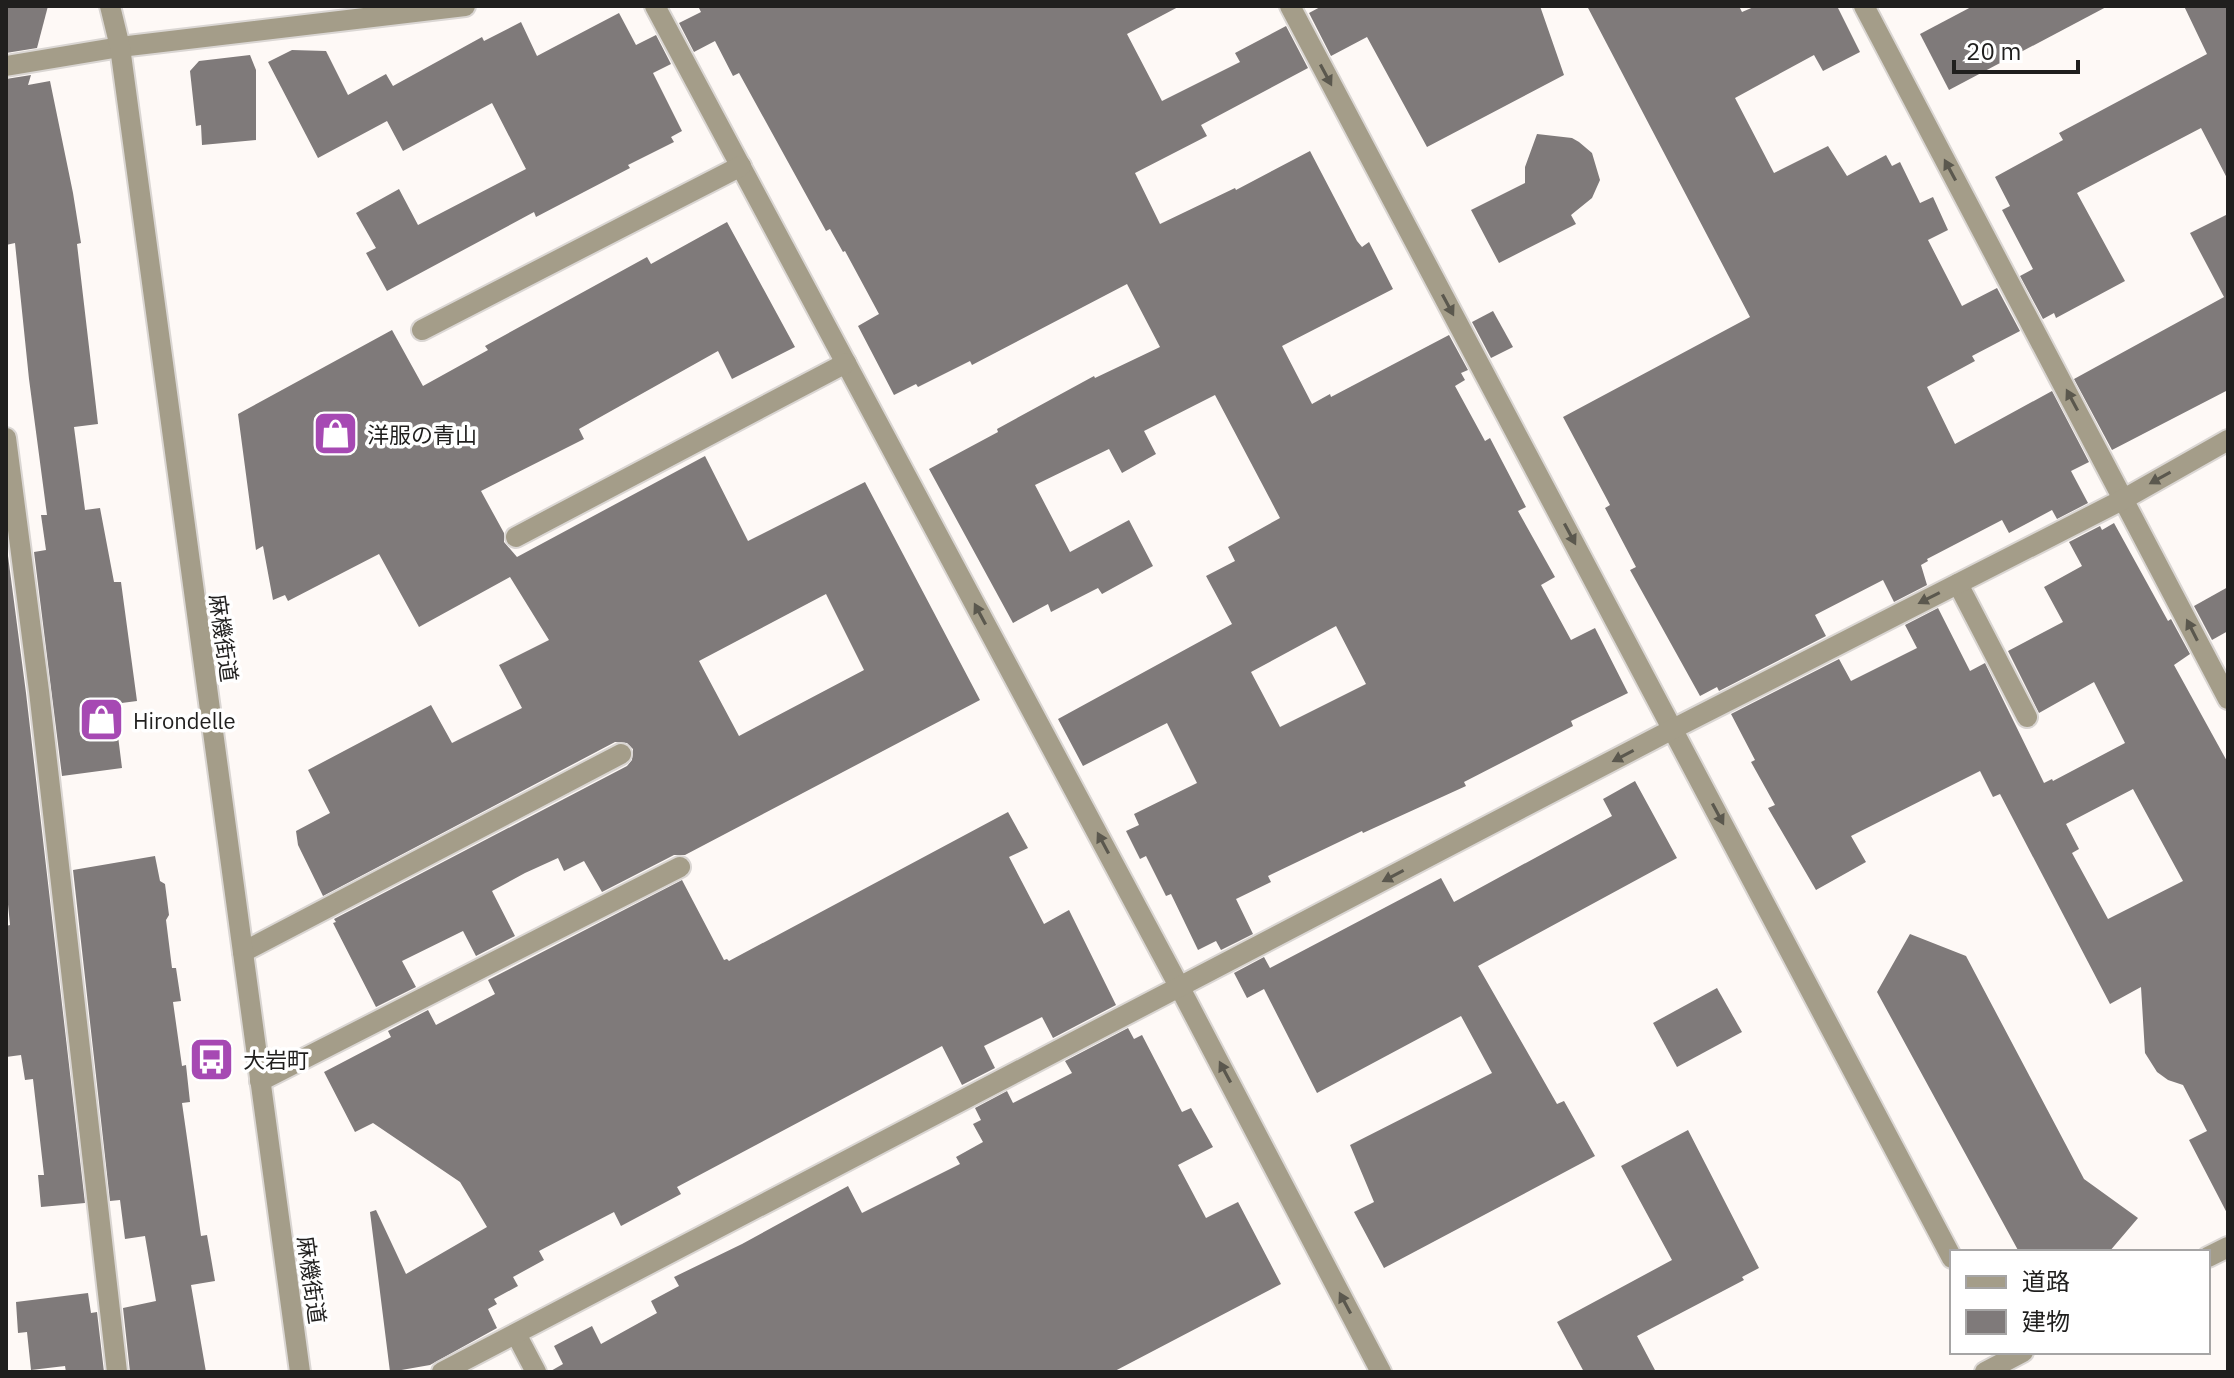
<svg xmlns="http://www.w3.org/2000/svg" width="2234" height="1378" viewBox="0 0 2234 1378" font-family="'IBM Plex Sans','Noto Sans JP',sans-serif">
  <rect width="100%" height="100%" fill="#fef9f6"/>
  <g fill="#7f7a7a" fill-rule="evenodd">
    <polygon points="6,6 48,6 37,48 6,53"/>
    <path d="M 698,6 L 1180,6 L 1127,34 L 1162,101 L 1240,62 L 1235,53 L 1286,26 L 1308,68 L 1201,125 L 1207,136 L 1135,173 L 1160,224 L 1235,188 L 1236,190 L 1310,151 L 1357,241 L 1362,247 L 1369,242 L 1393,289 L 1282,346 L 1312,404 L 1330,394 L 1331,397 L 1449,335 L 1468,370 L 1461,373 L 1465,380 L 1455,386 L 1485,441 L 1490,438 L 1526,507 L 1518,511 L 1555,577 L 1541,585 L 1571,640 L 1595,628 L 1628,693 L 1571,721 L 1573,726 L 1464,782 L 1466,786 L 1363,833 L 1362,831 L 1268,876 L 1271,882 L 1236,899 L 1253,934 L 1221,950 L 1216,941 L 1198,950 L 1171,894 L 1166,896 L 1146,856 L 1140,859 L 1126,831 L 1139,825 L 1134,814 L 1197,783 L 1167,723 L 1083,766 L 1058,719 L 1232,624 L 1206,576 L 1235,561 L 1228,547 L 1280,518 L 1215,395 L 1144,431 L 1156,454 L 1122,473 L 1109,449 L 1035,485 L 1070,552 L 1129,520 L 1153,566 L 1102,594 L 1098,588 L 1051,612 L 1048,604 L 1013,623 L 929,469 L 998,432 L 997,429 L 1094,376 L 1095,378 L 1160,347 L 1127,284 L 972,365 L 970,361 L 918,387 L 916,384 L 894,395 L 858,326 L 879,314 L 845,251 L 843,252 L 830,229 L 826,231 L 739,73 L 733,76 L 715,41 L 694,52 L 679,23 L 701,12 ZM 1336,626 L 1366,684 L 1280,727 L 1251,672 Z"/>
    <polygon points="1322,6 1540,6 1564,75 1427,147 1367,37 1331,56 1309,13"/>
    <polygon points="1587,6 1739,6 1742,12 1756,6 1837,6 1860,52 1823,71 1814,55 1735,98 1774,173 1828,146 1847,176 1886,155 1892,166 1900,162 1920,203 1933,197 1948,230 1928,240 1962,306 1997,288 2020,331 1972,356 1975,361 1927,387 1955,444 2052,391 2089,462 2071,471 2088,503 2057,519 2052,510 2009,533 2002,520 1927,559 1928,561 1921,565 1927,585 1894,602 1883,580 1815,615 1826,636 1719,691 1717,687 1700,696 1630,570 1636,567 1605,508 1610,505 1563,417 1750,317"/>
    <polygon points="1973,6 2108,6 1949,90 1920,34"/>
    <polygon points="2184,6 2228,6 2228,180 2201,128 2077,193 2125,281 2056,318 2054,313 2043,319 2020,276 2033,269 2002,210 2010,206 1995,177 2063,140 2059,133 2207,54"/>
    <polygon points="619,13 636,45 656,35 671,64 653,73 682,131 671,137 674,142 628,165 630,168 536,217 534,212 387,291 366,253 376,248 356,213 399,189 418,225 526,169 492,103 403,151 387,121 318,158 268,62 292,50 326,51 348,95 386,74 393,86 482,37 484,41 521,22 537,56"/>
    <polygon points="250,55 256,70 256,140 202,145 201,125 196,126 190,71 199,61"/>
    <polygon points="31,75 28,85 50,81 73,193 81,243 77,244 98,424 74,427 85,510 100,508 114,582 121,582 137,701 114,704 122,768 62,776 34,552 46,550 41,515 47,515 29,379 15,243 6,245 6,79"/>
    <polygon points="1537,134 1572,138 1579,142 1592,153 1600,180 1592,198 1571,215 1576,224 1499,263 1471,210 1525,183 1525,167"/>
    <polygon points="2228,214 2228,390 2112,450 2074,379 2224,297 2190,233"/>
    <path d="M 727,222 L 795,347 L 732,379 L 718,351 L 579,429 L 584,439 L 481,491 L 504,533 L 504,542 L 517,557 L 705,456 L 748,541 L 865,482 L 980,700 L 685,855 L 674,855 L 602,892 L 584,861 L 564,871 L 558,858 L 525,873 L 492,891 L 515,936 L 476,956 L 463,931 L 402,961 L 416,987 L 376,1007 L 333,923 L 336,922 L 334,919 L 627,766 L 632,760 L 633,749 L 627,743 L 615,742 L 323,896 L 298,845 L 296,831 L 330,813 L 308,770 L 431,705 L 452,743 L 522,708 L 499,665 L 549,640 L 510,577 L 419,627 L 379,554 L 288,601 L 285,595 L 273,600 L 263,546 L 256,550 L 238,414 L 392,330 L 423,386 L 488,350 L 485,346 L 647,257 L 651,264 ZM 826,594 L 864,670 L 739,736 L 699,661 Z"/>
    <polygon points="1493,311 1513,347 1491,358 1472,322"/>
    <path d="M 2114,523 L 2168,621 L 2171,619 L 2190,654 L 2174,665 L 2228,763 L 2228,1215 L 2189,1140 L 2207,1131 L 2183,1085 L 2168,1080 L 2157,1072 L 2145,1053 L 2141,987 L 2110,1004 L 2000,794 L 1993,797 L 1980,771 L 1851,836 L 1866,862 L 1816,890 L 1768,808 L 1775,805 L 1751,762 L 1755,760 L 1731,714 L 1839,659 L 1851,681 L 1917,648 L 1905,625 L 1938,608 L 1970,671 L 1985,663 L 2044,783 L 2052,779 L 2053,781 L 2125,743 L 2094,682 L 2039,713 L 2008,651 L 2063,622 L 2044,587 L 2082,566 L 2069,542 L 2100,526 L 2102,530 ZM 2133,789 L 2183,881 L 2108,919 L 2072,853 L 2079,849 L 2066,824 Z"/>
    <polygon points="6,556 8,556 26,693 85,1203 41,1207 38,1175 44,1175 33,1079 25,1080 21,1055 6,1057 6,926 10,925 6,884"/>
    <polygon points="2228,587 2228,631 2212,640 2194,606"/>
    <polygon points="1635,781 1677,858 1478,966 1557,1104 1564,1101 1595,1156 1384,1268 1354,1212 1374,1202 1350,1145 1492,1073 1461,1016 1317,1093 1264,989 1247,998 1234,973 1264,957 1270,968 1441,878 1454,902 1612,816 1603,799"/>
    <polygon points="1008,812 1028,848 1009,857 1044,924 1069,910 1116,1005 1053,1038 1042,1017 984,1046 995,1068 962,1085 942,1046 677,1187 681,1194 621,1226 614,1212 539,1251 544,1260 513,1277 518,1286 494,1299 497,1304 488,1309 497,1328 430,1365 390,1372 370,1212 376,1210 406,1274 487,1227 460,1182 373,1123 355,1132 324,1072 391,1037 388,1031 428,1010 436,1025 495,994 488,980 682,880 724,960 727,959 729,961"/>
    <polygon points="155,856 160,881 165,884 169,915 166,920 172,968 176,968 181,1001 173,1002 182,1066 186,1065 190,1102 182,1103 201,1236 207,1235 215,1281 191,1285 206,1372 130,1372 123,1308 156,1301 145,1236 125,1239 120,1200 110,1201 73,870"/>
    <polygon points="1910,934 1966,956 2084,1179 2138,1218 2109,1252 2019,1252 1877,992"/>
    <polygon points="1717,988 1742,1032 1677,1067 1653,1023"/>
    <polygon points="1128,1028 1134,1039 1142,1035 1182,1112 1191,1108 1213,1147 1178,1165 1206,1218 1238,1202 1281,1284 1113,1372 549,1372 563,1364 554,1346 592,1326 601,1344 657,1313 651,1301 679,1286 674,1277 742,1244 848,1186 862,1213 960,1164 956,1157 983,1142 973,1124 981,1120 975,1108 1007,1091 1013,1103 1072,1073 1065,1061"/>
    <polygon points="1688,1130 1759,1268 1742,1277 1744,1280 1637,1336 1656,1372 1584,1372 1557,1322 1672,1260 1621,1166"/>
    <polygon points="88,1293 91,1313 97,1312 104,1372 66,1372 65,1366 31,1370 27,1332 18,1333 16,1302"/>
  </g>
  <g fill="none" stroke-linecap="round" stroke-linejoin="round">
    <defs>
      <g id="minor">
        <polyline points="655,6 1180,988 1381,1372"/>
        <polyline points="1290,6 1952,1258"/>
        <polyline points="1864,6 2228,699"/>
        <polyline points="6,66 120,47 465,6"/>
        <polyline points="422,330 741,166"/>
        <polyline points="6,438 39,691 117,1372"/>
        <polyline points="516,537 846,363"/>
        <polyline points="1958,584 2027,717"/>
        <polyline points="243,952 621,754"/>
        <polyline points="260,1081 680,867"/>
        <polyline points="2208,1257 2228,1247"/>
        <polyline points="516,1334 536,1372"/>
        <polyline points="442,1372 1673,729 2124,499 2228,440"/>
        <polyline points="1985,1372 2023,1352"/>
      </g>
      <polyline id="tertiary" points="110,6 120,47 300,1372"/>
    </defs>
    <use href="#minor" stroke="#dad6d3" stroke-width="24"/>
    <use href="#tertiary" stroke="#dad6d3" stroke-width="24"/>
    <use href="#minor" stroke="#a49d89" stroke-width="20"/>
    <use href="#tertiary" stroke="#a49d89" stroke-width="20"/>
  </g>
  <defs><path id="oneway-solid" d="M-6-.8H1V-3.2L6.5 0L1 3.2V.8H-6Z" transform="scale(2)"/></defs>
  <g fill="#5b584e">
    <use href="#oneway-solid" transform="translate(1326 75) rotate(62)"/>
    <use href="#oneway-solid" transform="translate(1950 170) rotate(-118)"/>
    <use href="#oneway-solid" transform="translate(1448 305) rotate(62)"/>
    <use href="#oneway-solid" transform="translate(2072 400) rotate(-118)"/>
    <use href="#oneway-solid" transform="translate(2160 478) rotate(151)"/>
    <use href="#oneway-solid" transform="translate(1570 534) rotate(62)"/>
    <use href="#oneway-solid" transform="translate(1929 598) rotate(153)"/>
    <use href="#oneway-solid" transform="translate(980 614) rotate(-118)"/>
    <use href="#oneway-solid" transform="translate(2192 630) rotate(-117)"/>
    <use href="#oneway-solid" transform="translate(1623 756) rotate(152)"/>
    <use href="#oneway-solid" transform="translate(1718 814) rotate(62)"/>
    <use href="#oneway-solid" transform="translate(1103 843) rotate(-118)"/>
    <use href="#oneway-solid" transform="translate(1393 876) rotate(152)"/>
    <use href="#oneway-solid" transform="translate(1225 1072) rotate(-118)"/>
    <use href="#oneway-solid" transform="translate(1345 1303) rotate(-118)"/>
  </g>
  <defs>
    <symbol id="shop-square" viewBox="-11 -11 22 22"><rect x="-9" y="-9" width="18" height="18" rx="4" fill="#a649b3" stroke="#fff"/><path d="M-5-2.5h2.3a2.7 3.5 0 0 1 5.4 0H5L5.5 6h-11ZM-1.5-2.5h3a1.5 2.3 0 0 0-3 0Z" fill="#fff"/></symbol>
    <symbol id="bus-square" viewBox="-11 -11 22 22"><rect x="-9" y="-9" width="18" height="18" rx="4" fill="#a649b3" stroke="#fff"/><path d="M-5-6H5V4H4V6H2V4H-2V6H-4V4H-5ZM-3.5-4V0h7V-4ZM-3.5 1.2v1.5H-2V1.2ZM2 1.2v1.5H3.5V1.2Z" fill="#fff"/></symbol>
  </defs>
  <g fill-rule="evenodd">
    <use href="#shop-square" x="310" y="408" width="51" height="51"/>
    <use href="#shop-square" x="76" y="694" width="51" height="51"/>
    <use href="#bus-square" x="186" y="1034" width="51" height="51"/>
  </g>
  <g text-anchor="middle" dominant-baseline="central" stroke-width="7" stroke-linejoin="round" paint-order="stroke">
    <g font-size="22" fill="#201f1e" stroke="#fff" text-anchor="start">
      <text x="367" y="434">洋服の青山</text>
      <text x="133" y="720">Hirondelle</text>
      <text x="243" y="1059">大岩町</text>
    </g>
    <g font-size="22" fill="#201f1e" stroke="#fff">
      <text transform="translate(224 638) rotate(82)">麻機街道</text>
      <text transform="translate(312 1280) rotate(82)">麻機街道</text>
    </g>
  </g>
  <rect width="2234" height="1378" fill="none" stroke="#201f1e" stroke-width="16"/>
  <rect x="1950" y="1250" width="260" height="104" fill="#ffffff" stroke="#a6a5a5" stroke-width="2"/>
  <rect x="1966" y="1276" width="40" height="12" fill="#a49d89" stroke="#a6a5a5" stroke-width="2"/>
  <text x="2022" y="1290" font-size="24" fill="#201f1e">道路</text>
  <rect x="1966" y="1310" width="40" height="24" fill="#7f7a7a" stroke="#a6a5a5" stroke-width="2"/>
  <text x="2022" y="1330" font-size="24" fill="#201f1e">建物</text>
  <path d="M1954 60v12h124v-12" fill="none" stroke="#201f1e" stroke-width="4"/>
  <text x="1966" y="60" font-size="24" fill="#201f1e" stroke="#ffffff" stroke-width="6" paint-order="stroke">20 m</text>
</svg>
